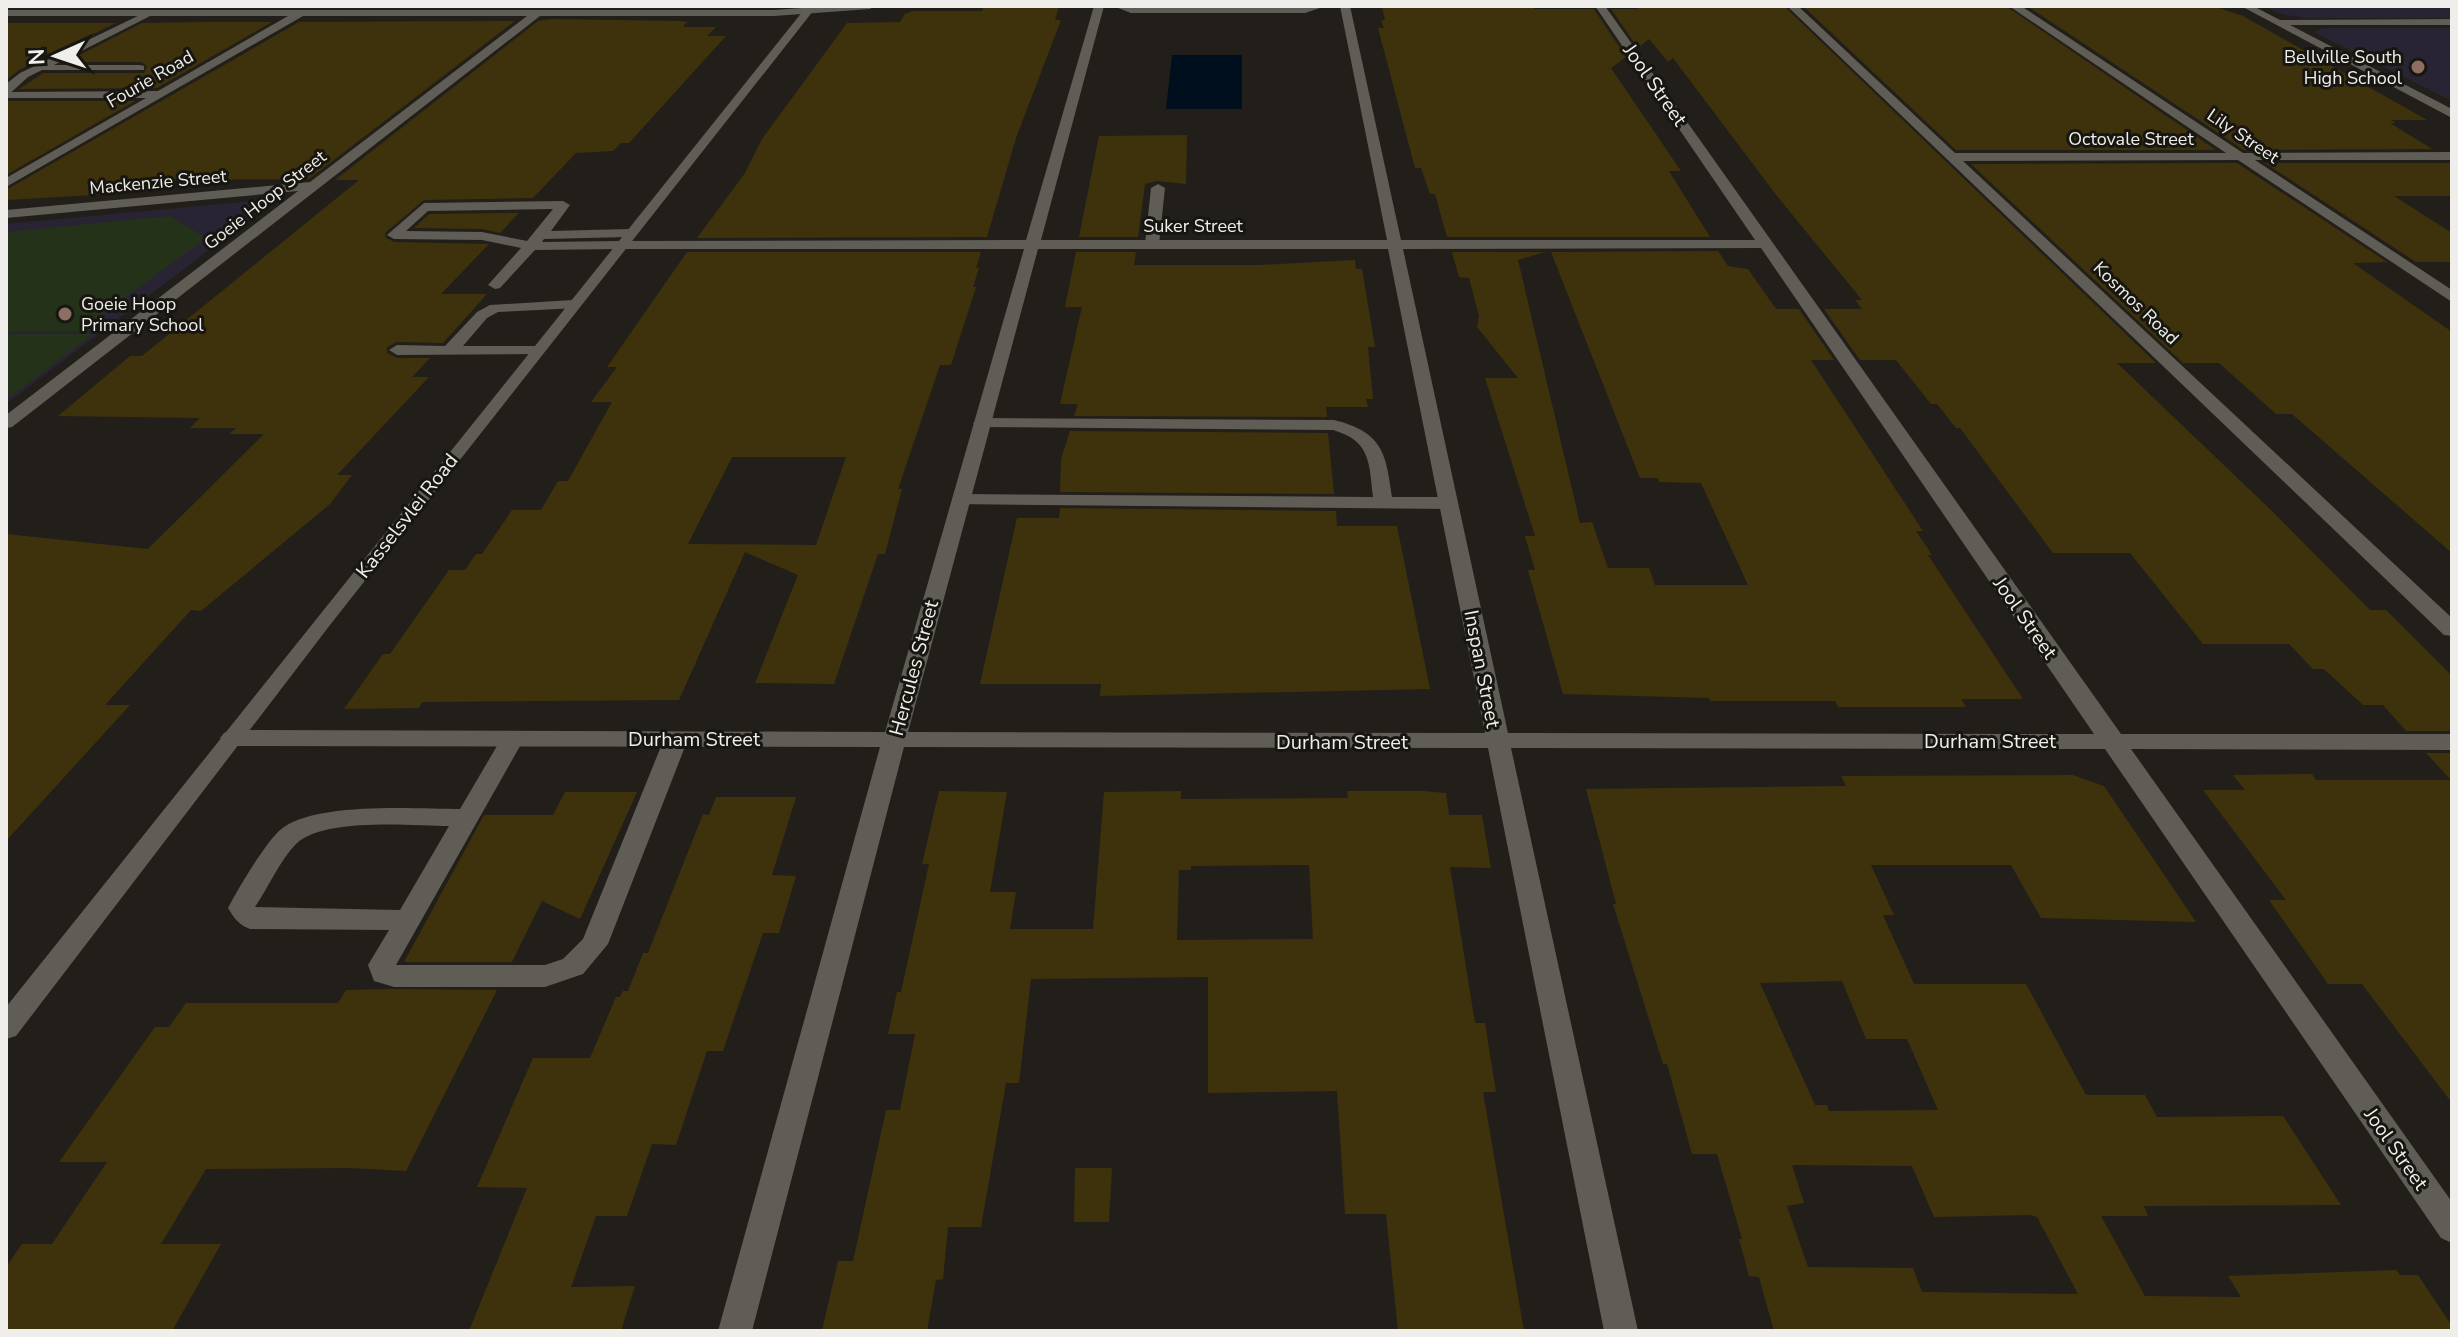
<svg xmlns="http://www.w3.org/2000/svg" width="2458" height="1337" viewBox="0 0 2458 1337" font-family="'Nunito Sans',sans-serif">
  <rect width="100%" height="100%" fill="#221f1a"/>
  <g fill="#282434">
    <polygon points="2265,6 2452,6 2452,18 2305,18 2281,14"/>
    <polygon points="2323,28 2452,28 2452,101 2314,32"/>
    <polygon points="276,199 6,404 6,224"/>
  </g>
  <g fill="#25321a">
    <polygon points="170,216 206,238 80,331 6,331 6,232"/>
    <polygon points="11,334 93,334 6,400 6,338"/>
  </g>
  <polygon fill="#000f1e" points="1172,55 1242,55 1242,109 1166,109"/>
  <g fill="#3e320d" fill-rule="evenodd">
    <polygon points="984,6 1059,6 1055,20 1061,20 1016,138 987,237 697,238 745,173 762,139 847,23 900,22 905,14 913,11 982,11"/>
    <polygon points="1636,6 1784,6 2156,363 2117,363 2272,511 2370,610 2386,610 2452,676 2452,731 2406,731 2383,705 2363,705 2324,669 2313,669 2289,644 2203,644 2130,553 2053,553 1960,428 1956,428 1937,404 1931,404 1896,360 1860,360 1824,309 1862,309 1855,300 1862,300 1777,196 1673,58 1668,62 1649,39 1638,48 1611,9 1639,9"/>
    <polygon points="1803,6 2006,6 2216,150 1956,150"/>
    <polygon points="2027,6 2213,6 2243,16 2427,120 2391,120 2396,123 2390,123 2432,149 2244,150"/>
    <polygon points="1533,7 1534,9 1594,9 1626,57 1611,68 1681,171 1669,171 1710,237 1447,237 1435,194 1430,194 1421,168 1415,168 1378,28 1384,28 1381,20 1385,20 1382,8"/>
    <polygon points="551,19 678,21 687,22 683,27 716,27 707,36 726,36 629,143 621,143 613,151 576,153 533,198 424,200 385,233 386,238 394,242 489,244 441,294 487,294 443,343 397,342 387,347 387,353 397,358 430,358 412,377 429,377 337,475 352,475 330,504 201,611 191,610 105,705 130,705 6,841 6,534 148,549 264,434 229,434 236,428 190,428 200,418 58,416 130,356 142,356 359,180 335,180 538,21"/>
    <polygon points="515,21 309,179 166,180 147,192 6,200 6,190 299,22"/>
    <polygon points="205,22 272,22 157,88 19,89 43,73 144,73 147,66 141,62 66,62 142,23"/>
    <polygon points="6,23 116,23 19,70 6,80"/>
    <polygon points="6,101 135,101 6,175"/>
    <polygon points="1187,135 1186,184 1157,181 1145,184 1138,237 1079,237 1099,136"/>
    <polygon points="2237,163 2387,262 2353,263 2452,332 2452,553 2292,414 2276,414 2219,363 2183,363 1971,164"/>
    <polygon points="2265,163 2452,163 2452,196 2394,196 2452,233 2452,262 2416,262"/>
    <polygon points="519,213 500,233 482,229 414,228 429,214"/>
    <polygon points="1718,251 1728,266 1748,269 1776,309 1799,309 1834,360 1811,360 1923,531 1916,531 1932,555 1928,555 2023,699 1961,699 1966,707 1838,707 1835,701 1710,701 1709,698 1563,694 1528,570 1535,570 1525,536 1535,536 1485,378 1518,378 1477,327 1479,316 1469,278 1459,277 1452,252 1545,252 1518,260 1580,523 1592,522 1608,568 1649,568 1655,585 1748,585 1701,483 1659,482 1658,478 1640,478 1551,252"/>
    <path d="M 687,252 L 981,252 L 976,268 L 979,268 L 973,287 L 976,287 L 951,365 L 940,365 L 898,489 L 902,489 L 885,554 L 878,554 L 834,684 L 755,683 L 798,575 L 745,552 L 679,700 L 422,702 L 419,708 L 344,709 L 383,654 L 390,654 L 449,570 L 465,570 L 476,554 L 482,554 L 512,510 L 541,510 L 558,481 L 568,481 L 612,402 L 591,402 L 617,367 L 607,367 ZM 732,457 L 846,457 L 816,545 L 688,544 Z"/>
    <polygon points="1076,252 1136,252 1134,265 1260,265 1355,260 1356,269 1362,269 1375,347 1368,347 1373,399 1366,399 1368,407 1326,407 1327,417 1074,416 1078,404 1060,404 1082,307 1065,307"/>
    <polygon points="1070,431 1328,433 1334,494 1060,492 1061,459"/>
    <polygon points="1060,508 1336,511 1337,526 1397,526 1430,689 1100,696 1101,684 980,684 1017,518 1059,518"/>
    <polygon points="2426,753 2452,753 2452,1103 2362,984 2328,984 2269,900 2286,900 2203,790 2245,790 2233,775 2312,774 2316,780 2451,780"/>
    <path d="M 2073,775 L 2104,786 L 2196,922 L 2041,918 L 2011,865 L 1871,865 L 1894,915 L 1883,915 L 1914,984 L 2026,984 L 2086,1095 L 2145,1095 L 2157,1117 L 2283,1116 L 2341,1205 L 2144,1206 L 2148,1216 L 2101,1216 L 2145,1296 L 2241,1297 L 2228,1276 L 2396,1270 L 2400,1275 L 2418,1275 L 2452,1326 L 2452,1331 L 1774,1331 L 1759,1277 L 1749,1276 L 1739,1239 L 1742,1239 L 1717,1154 L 1692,1154 L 1667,1064 L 1663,1064 L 1613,904 L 1616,904 L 1586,789 L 1846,786 L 1841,776 ZM 1842,981 L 1866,1039 L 1907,1039 L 1938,1110 L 1829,1111 L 1827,1105 L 1815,1105 L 1760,983 ZM 1792,1165 L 1912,1166 L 1934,1217 L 2030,1215 L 2037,1217 L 2078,1294 L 1922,1292 L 1913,1268 L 1808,1267 L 1787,1206 L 1804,1203 Z"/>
    <path d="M 939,791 L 1007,792 L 990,892 L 1016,892 L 1010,929 L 1093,929 L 1104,792 L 1181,791 L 1181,799 L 1348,798 L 1347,791 L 1423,791 L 1446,793 L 1449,815 L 1482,815 L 1491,868 L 1450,867 L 1475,1023 L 1485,1023 L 1496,1092 L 1483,1092 L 1524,1331 L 1398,1331 L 1386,1214 L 1345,1214 L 1337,1091 L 1208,1093 L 1208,977 L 1031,979 L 1019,1083 L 1006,1083 L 981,1227 L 948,1227 L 943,1279 L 936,1280 L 927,1331 L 822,1331 L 838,1261 L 853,1261 L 886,1110 L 900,1110 L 915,1034 L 888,1034 L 897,992 L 901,992 L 929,864 L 922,864 ZM 1309,865 L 1313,939 L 1177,940 L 1179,870 L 1191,870 L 1191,866 Z"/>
    <polygon points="565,792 637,792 580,919 542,901 512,962 404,962 484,815 553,815"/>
    <polygon points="716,797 796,797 772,875 796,876 779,933 763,933 723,1051 707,1051 676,1145 652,1144 627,1216 596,1216 571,1287 635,1286 621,1331 469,1331 527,1188 477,1187 533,1058 590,1058 616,997 620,997 623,991 628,991 643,953 648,953 703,814 709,815"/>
    <polygon points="389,989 497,990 406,1171 349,1168 206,1169 161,1244 221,1244 172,1331 6,1331 6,1267 22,1244 52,1244 107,1162 59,1162 155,1027 169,1027 186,1003 338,1003 346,990"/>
    <polygon points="1075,1168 1112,1168 1109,1222 1074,1222"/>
  </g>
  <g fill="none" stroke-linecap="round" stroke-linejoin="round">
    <g fill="#5f5d56" fill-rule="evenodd">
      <polygon points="1113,6 1132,7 1326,6 1305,13 1131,13"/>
      <polygon points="148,11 156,13 54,65 140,65 144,66 144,70 42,70 28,77 6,97 6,84 20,73"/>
      <polygon points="1158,184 1165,188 1159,244 1152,248 1145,244 1151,188"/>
      <path d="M 563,201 L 570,205 L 551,231 L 629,229 L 636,233 L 629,237 L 544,239 L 542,242 L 620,241 L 627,245 L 620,249 L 535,250 L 500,288 L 495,289 L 488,285 L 521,248 L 482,240 L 394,239 L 387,235 L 424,203 ZM 553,209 L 527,241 L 482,232 L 406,231 L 428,211 Z"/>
      <polygon points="573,300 581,305 578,308 498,312 487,318 463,346 537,346 543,348 543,354 397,355 389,350 397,345 445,346 477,312 490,305"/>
      <path d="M 982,418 L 1334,420 C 1382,432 1386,452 1392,497 L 1449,497 L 1458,503 L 1449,509 L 954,504 L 952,500 L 954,496 L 961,494 L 1373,497 C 1369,463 1371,441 1333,430 L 976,427 L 973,423 Z"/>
      <path d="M 512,731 L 520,734 L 524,739 L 396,965 L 545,965 L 563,959 L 583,939 L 664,739 L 668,734 L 684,734 L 688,739 L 608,944 L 583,974 L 545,987 L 394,987 L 374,981 L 368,965 L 389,930 L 250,929 C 239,925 234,918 228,908 C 238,889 264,845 279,831 C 312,801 415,809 460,809 L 504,734 ZM 449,826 L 400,910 L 255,907 C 268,888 280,860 296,844 C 324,817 412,826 449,826 Z"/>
    </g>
    <g fill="#5f5d56" fill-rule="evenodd">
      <polygon points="830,6 875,6 870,9 774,16 540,16 12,427 6,428 6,415 298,191 6,218 6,210 310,182 527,16 303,16 6,187 6,178 146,98 6,98 6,92 158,91 288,16 6,16 6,10 774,10"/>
      <path d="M 1094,6 L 1104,6 L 1041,240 L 1387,240 L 1340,6 L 1350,6 L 1401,240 L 1755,240 L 1595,6 L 1605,6 L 2121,734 L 2452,734 L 2452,750 L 2131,749 L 2452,1202 L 2452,1243 L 2441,1238 L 2105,749 L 1511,748 L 1638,1331 L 1604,1331 L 1488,748 L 904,747 L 752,1331 L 718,1331 L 880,747 L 232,746 L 224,743 L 220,738 L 224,733 L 232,730 L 885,732 L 1024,249 L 620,249 L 613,245 L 620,241 L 1026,240 ZM 1761,248 L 2094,734 L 1508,733 L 1403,249 ZM 1038,249 L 1388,249 L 1485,733 L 908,732 Z"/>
      <polygon points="1787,6 1798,6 1955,153 2226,153 2009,6 2021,6 2243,153 2452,152 2452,160 2255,160 2452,290 2452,302 2238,160 1963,161 2452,618 2452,636 2444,635"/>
      <polygon points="2241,6 2253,6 2280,20 2452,19 2452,25 2290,25 2452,109 2452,118"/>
    </g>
    <polygon fill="#5f5d56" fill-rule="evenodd" points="807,6 817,6 330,625 16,1036 6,1039 6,1007"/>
  </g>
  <g fill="#8d6e63" stroke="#181611" stroke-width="3">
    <circle cx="2418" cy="67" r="8"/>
    <circle cx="65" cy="314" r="8"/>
  </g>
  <g text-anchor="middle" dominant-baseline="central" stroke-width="6" stroke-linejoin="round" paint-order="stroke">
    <g font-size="18" fill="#f0eeea" stroke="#181611" text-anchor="end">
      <text x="2402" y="57">Bellville South<tspan x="2402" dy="21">High School</tspan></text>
      <text x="81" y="304" text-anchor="start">Goeie Hoop<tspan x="81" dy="21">Primary School</tspan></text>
    </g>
    <g font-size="18" fill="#f0eeea" stroke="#181611">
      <text transform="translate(150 79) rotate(-30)">Fourie Road</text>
      <text transform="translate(2243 136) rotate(34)">Lily Street</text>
      <text x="2131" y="139">Octovale Street</text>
      <text transform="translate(158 182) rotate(-5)">Mackenzie Street</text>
      <text transform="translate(265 200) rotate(-38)">Goeie Hoop Street</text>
      <text x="1193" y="226">Suker Street</text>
      <text transform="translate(2136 303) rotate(44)">Kosmos Road</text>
    </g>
    <g font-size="20" fill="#f0eeea" stroke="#181611">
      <text transform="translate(1655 85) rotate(55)">Jool Street</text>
      <text transform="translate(407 516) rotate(-52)">Kasselsvlei Road</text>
      <text transform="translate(2025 618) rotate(55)">Jool Street</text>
      <text transform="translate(914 668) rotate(-75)">Hercules Street</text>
      <text transform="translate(1482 669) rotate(79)">Inspan Street</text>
      <text x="694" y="739">Durham Street</text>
      <text x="1990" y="741">Durham Street</text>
      <text x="1342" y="742">Durham Street</text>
      <text transform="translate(2396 1149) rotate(55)">Jool Street</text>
    </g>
  </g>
  <rect width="2458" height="1337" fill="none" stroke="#f0eeea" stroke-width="16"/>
  <g transform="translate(56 56) rotate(267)" stroke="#181611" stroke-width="6" paint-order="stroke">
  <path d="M0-6L14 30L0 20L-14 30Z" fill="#f0eeea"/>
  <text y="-12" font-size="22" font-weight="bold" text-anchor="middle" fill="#f0eeea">N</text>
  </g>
</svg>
